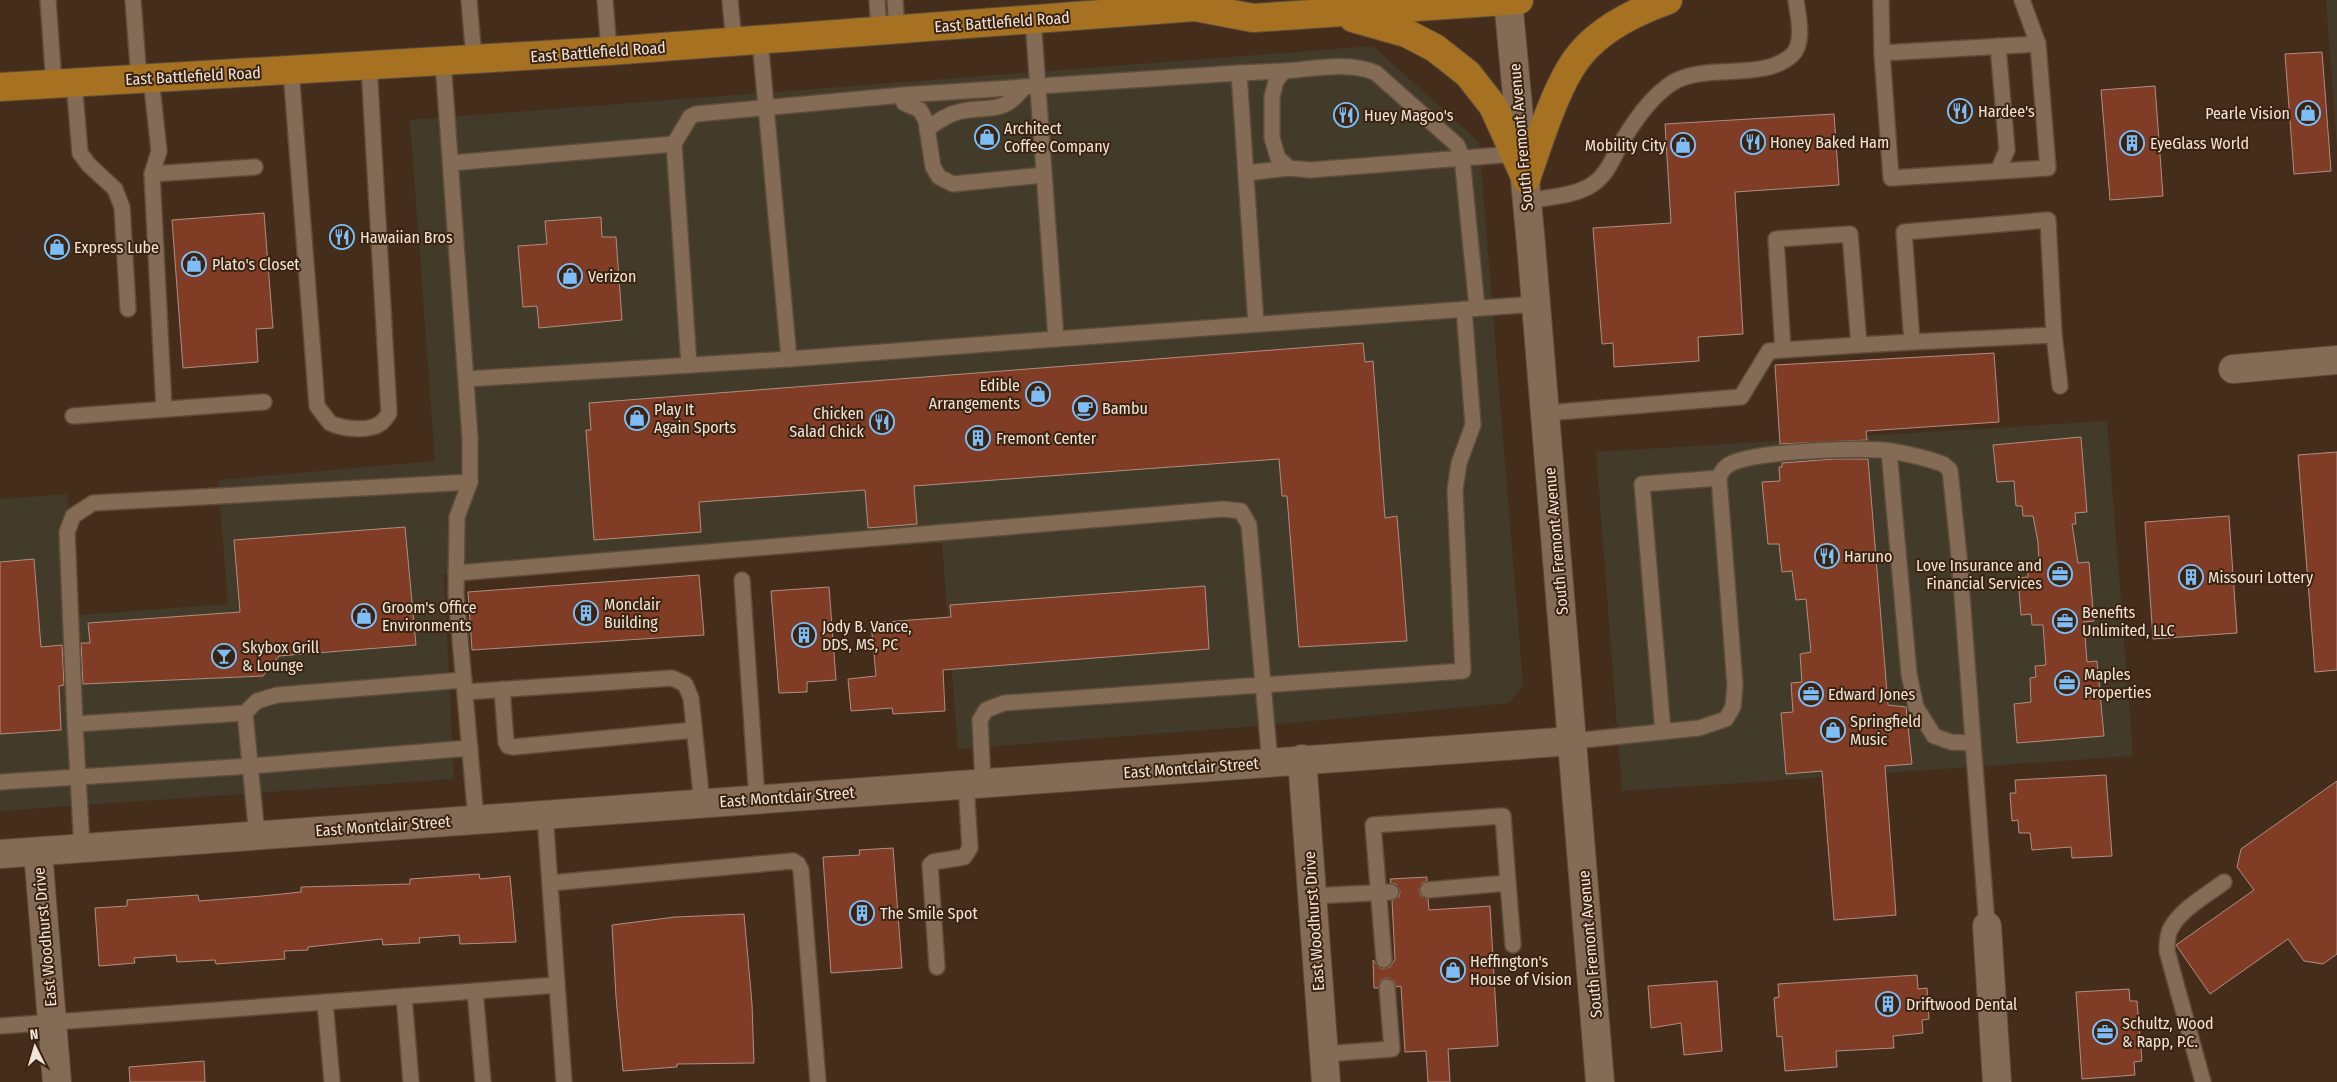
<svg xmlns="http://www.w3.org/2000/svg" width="2337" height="1082" viewBox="0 0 2337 1082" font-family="'Fira Sans Condensed',sans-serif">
  <rect width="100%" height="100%" fill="#442e1b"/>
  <g fill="#423b29">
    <polygon points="2326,0 2337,0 2337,148"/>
    <polygon points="1373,46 1479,142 1523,685 1509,703 1245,727 958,749 942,543 444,574 454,779 0,811 0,499 67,494 79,615 228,604 218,480 435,461 410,120"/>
    <polygon points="2107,421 2133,756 1622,791 1596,452"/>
  </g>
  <g fill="#803c25" stroke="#b18e83">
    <polygon points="2322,52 2331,171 2294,174 2285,54"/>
    <polygon points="2155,86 2163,196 2110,200 2101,90"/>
    <polygon points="1834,114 1839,185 1735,192 1743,334 1698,337 1699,361 1614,367 1613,343 1602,344 1593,228 1671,223 1665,124"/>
    <polygon points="264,213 273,328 256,329 258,362 183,368 172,220"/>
    <polygon points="601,217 602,237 616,237 622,320 539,328 537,306 523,307 518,246 547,244 545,221"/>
    <polygon points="1363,343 1365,362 1373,361 1385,518 1397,516 1407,641 1299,647 1287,496 1282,496 1279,459 914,486 917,524 868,528 865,490 699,502 701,532 594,540 586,430 591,430 589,403"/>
    <polygon points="1994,353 1999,422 1866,431 1867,440 1780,444 1775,365"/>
    <polygon points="2081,437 2087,512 2075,513 2076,524 2072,524 2078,563 2089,562 2094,621 2084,622 2087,662 2097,661 2104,736 2017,743 2014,704 2031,702 2030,678 2036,677 2035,666 2046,665 2043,625 2032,625 2031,614 2021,615 2018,578 2028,577 2028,565 2039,564 2038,542 2033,516 2023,516 2022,506 2016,506 2014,481 1997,482 1993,445"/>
    <polygon points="2337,452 2337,670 2315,672 2298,455"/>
    <polygon points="1834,459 1868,459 1888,705 1906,707 1912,764 1885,766 1896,915 1834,920 1822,771 1786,774 1781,713 1793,712 1791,683 1802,682 1800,654 1811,652 1806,599 1796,600 1792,571 1782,572 1779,544 1768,544 1762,482 1780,481 1779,467 1782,467 1782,463"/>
    <polygon points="2229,516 2237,633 2153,639 2145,522"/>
    <polygon points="405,527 416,645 279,656 263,676 83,684 81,643 90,643 88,623 240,612 234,540"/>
    <polygon points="34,559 41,647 62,645 64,685 59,686 61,730 0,734 0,562"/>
    <polygon points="699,575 704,635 472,650 468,592"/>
    <polygon points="1205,586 1209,649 943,670 945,711 893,714 892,708 851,711 848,679 876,676 871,623 951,617 950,605"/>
    <polygon points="829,587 836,680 807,682 807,692 779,693 771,591"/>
    <polygon points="2106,775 2112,856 2072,858 2071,847 2032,850 2030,833 2019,833 2018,820 2012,821 2010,793 2016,793 2015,780"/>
    <polygon points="2337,781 2337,954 2323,964 2304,961 2288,939 2210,994 2176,945 2254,890 2237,867 2241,849"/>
    <polygon points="893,848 902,968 831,973 823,857 860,855 859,850"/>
    <polygon points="479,874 480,879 510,876 516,942 460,944 459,935 419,938 420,943 383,945 382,939 308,947 308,950 284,951 285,959 216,964 215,960 177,962 176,955 134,958 135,963 99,966 95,908 127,906 127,900 198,895 199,901 262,896 301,892 301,887 410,884 410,879"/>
    <polygon points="1427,877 1427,881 1422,883 1419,890 1421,896 1428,899 1429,910 1490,906 1498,1046 1448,1049 1450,1082 1428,1082 1426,1051 1405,1052 1401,986 1396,987 1394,981 1387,978 1381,980 1378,988 1374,988 1373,960 1380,968 1384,969 1390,967 1395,959 1392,901 1399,897 1400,891 1396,884 1391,883 1390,879"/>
    <polygon points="744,914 752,1004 754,1063 677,1064 677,1067 623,1071 616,997 612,925 675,917"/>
    <polygon points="1917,975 1918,989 1927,988 1929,1019 1922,1020 1923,1033 1893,1036 1894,1048 1836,1051 1837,1067 1785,1071 1782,1036 1777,1037 1774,998 1779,997 1778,984"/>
    <polygon points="1717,981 1722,1051 1684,1055 1681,1023 1651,1028 1648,986"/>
    <polygon points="2129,989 2130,1001 2137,1001 2142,1061 2134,1062 2135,1075 2082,1079 2076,992"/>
    <polygon points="204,1061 205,1082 130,1082 129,1067"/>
  </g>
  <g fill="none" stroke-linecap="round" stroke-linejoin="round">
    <defs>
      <g id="lane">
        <polyline points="48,0 54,84"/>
        <polyline points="133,0 139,79"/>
        <polyline points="469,0 474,59"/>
        <polyline points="605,0 609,51"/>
        <polyline points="730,0 734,42"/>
        <polyline points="877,0 879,31"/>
        <polyline points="895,0 897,30"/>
        <polyline points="1881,0 1882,53 2038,44 2022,0"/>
        <polyline points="1998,46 2007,150 1998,171"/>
        <polyline points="1882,53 1891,178 2048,168 2038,44"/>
        <polyline points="443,61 470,438 470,482 457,517 456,593 476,819"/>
        <path d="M 291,70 L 317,406 L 330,423 C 343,429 369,432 381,423 C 384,421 387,416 389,413 L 369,66"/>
        <polyline points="1239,73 1284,71"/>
        <polyline points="151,78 159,151 152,174 164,409"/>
        <polyline points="74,82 80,153 89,165 115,189 122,207 128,309"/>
        <polyline points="904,103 920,110 926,121 933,167 939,177 953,184 1044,175"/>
        <path d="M 927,129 C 937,122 946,115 958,112 C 988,104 1002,117 1024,87"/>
        <polyline points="674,144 690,117 696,114 903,95 1239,73 1256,324"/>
        <polyline points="451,163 674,144 689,365"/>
        <polyline points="1246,173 1289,168"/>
        <polyline points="152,174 255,167"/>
        <path d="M 1528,201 C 1548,197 1576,196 1593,184 C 1608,174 1614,155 1623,140 C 1635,120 1652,96 1672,83 C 1706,62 1763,82 1792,55 C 1805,43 1798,16 1796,0"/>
        <path d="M 1477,308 L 1462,157 L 1457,145 L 1376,73 C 1349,61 1313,69 1284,71 L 1276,81 L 1272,97 L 1272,138 L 1278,158 L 1289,168 L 1310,170 L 1515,154"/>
        <polyline points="2054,335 2060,386"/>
        <polyline points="1056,339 1536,304"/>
        <polyline points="1859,345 1912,342 1904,232 2048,220 2054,335 1912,342"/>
        <polyline points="789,359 1056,339 1033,19"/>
        <polyline points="466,379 789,359 760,40"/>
        <polyline points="1546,413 1741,397 1769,351 1783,350 1776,239 1850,234 1859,345 1783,350"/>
        <polyline points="73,416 264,402"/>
        <polyline points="1889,451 1909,674 1916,707 1934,736 1951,742 1973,743"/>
        <polyline points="456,573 1223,509 1241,511 1249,525 1270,763"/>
        <polyline points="742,580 757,799"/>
        <polyline points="502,689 506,742 508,746 513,747 694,730"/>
        <polyline points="465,692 672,678 685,684 691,698 702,803"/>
        <polyline points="245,713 257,836"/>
        <polyline points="75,724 67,532 73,516 93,503 470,482"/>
        <polyline points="1663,732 1642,484 1719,478"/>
        <path d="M 1573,741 L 1699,728 L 1726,719 L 1733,707 L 1735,685 L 1719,478 C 1721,472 1724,467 1730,464 C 1754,451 1862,447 1891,451 C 1909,454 1926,458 1943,464 L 1950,470 L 1959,556 L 1987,926"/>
        <polyline points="0,782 250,766 470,748"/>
        <polyline points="983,782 980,720 986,710 1004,703 1463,671 1455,490 1459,463 1473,425 1464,309"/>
        <polyline points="545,815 564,1082"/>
        <polyline points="82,848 75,724 245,713 257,701 277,695 464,680"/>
        <polyline points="550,883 793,861 798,864 801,870 818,1082"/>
        <polyline points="1428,890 1508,883 1513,945"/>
        <polyline points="1312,896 1391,892"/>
        <polyline points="1384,960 1373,825 1503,816 1508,883"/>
        <polyline points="937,967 930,865 933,862 964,857 970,848 966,784"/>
        <polyline points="475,991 483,1082"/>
        <polyline points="404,996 411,1082"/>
        <polyline points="325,1002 332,1082"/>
        <polyline points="0,1026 557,985"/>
        <polyline points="1324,1054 1392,1049 1387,987"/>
        <path d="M 2203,1082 L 2167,951 C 2167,944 2167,934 2171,928 C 2181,909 2207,895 2224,882"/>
      </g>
      <g id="street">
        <polyline points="2233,369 2337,360"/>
        <polyline points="1302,759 1326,1082"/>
        <polyline points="38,852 57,1082"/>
        <polyline points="0,854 1573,741"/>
        <polyline points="1987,926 1997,1082"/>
      </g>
      <polyline id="secondary" points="1508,0 1531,244 1600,1082"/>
      <g id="primary">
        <polyline points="1353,18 1406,33 1435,48 1468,74 1493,106 1526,179"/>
        <polyline points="0,87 609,51 1195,7 1253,18 1519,0"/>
        <path d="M 1526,179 C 1538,145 1552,99 1570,69 C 1590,34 1631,13 1668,0"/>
      </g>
    </defs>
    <use href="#lane" stroke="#5e4c3a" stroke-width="18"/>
    <use href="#street" stroke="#5e4c3a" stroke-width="30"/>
    <use href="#secondary" stroke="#5e4c3a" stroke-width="30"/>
    <use href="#primary" stroke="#5e4c3a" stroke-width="30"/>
    <use href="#lane" stroke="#846b56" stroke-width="15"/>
    <use href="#street" stroke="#846b56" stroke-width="28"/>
    <use href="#secondary" stroke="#846b56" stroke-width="28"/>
    <use href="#primary" stroke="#a67222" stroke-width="28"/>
  </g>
  <defs>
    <symbol id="restaurant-ring" viewBox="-11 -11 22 22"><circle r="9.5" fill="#3a2411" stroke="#7dbef9" stroke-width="1.5"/><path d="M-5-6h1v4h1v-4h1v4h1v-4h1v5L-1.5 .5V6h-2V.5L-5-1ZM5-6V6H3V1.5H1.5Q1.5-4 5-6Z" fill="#7dbef9"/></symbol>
    <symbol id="shop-ring" viewBox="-11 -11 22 22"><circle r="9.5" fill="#3a2411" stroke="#7dbef9" stroke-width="1.5"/><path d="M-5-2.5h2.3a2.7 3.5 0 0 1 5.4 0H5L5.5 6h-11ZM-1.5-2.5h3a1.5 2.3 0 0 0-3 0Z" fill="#7dbef9"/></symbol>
    <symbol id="building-ring" viewBox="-11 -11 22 22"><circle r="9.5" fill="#3a2411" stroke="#7dbef9" stroke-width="1.5"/><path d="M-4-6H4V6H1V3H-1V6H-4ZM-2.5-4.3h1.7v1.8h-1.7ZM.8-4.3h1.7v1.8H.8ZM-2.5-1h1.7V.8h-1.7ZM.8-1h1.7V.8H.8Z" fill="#7dbef9"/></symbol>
    <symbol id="cafe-ring" viewBox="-11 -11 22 22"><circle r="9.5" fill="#3a2411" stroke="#7dbef9" stroke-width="1.5"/><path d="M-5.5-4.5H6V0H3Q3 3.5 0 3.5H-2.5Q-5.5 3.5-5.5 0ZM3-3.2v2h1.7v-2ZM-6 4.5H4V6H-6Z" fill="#7dbef9"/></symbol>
    <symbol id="office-ring" viewBox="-11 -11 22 22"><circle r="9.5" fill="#3a2411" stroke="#7dbef9" stroke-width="1.5"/><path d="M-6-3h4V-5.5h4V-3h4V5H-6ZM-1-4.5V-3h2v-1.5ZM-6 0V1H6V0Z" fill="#7dbef9"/></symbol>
    <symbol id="bar-ring" viewBox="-11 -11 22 22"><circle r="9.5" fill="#3a2411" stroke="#7dbef9" stroke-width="1.5"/><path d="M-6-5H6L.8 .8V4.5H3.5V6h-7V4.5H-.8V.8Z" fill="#7dbef9"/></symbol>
  </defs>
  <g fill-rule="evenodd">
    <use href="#restaurant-ring" x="1946" y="97" width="28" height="28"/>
    <use href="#shop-ring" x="2294" y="99" width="28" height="28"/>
    <use href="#restaurant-ring" x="1332" y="101" width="28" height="28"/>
    <use href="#shop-ring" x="973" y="123" width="28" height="28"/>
    <use href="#restaurant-ring" x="1739" y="128" width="28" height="28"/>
    <use href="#building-ring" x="2118" y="129" width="28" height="28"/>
    <use href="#shop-ring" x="1669" y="131" width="28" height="28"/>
    <use href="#restaurant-ring" x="328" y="223" width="28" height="28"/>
    <use href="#shop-ring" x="43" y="233" width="28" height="28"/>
    <use href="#shop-ring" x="180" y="250" width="28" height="28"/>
    <use href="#shop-ring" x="556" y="262" width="28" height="28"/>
    <use href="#shop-ring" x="1024" y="380" width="28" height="28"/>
    <use href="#cafe-ring" x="1071" y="394" width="28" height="28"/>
    <use href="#shop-ring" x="623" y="404" width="28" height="28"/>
    <use href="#restaurant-ring" x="868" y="408" width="28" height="28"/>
    <use href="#building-ring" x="964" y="424" width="28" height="28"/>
    <use href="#restaurant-ring" x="1813" y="542" width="28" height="28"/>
    <use href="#office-ring" x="2046" y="560" width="28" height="28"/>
    <use href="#building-ring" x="2177" y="563" width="28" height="28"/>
    <use href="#building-ring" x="572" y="599" width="28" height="28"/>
    <use href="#shop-ring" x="350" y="602" width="28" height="28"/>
    <use href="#office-ring" x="2051" y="607" width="28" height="28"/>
    <use href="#building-ring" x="790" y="621" width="28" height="28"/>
    <use href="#bar-ring" x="210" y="642" width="28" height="28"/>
    <use href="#office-ring" x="2053" y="669" width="28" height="28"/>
    <use href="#office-ring" x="1797" y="680" width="28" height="28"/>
    <use href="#shop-ring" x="1819" y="716" width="28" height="28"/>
    <use href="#building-ring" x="848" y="899" width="28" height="28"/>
    <use href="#shop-ring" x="1439" y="956" width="28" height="28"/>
    <use href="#building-ring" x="1874" y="990" width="28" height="28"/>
    <use href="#office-ring" x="2091" y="1018" width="28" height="28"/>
  </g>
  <g text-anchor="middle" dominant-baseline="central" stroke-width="4" stroke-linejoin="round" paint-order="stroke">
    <g font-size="16" fill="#f2e4d8" stroke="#3a2411">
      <text transform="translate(1002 22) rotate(-4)">East Battlefield Road</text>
      <text transform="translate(598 52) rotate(-4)">East Battlefield Road</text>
      <text transform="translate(193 76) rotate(-3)">East Battlefield Road</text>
      <text transform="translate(1521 137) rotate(-95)">South Fremont Avenue</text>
      <text transform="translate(1556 541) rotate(-95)">South Fremont Avenue</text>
      <text transform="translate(1191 768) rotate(-4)">East Montclair Street</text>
      <text transform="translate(787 797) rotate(-4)">East Montclair Street</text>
      <text transform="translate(383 826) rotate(-4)">East Montclair Street</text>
      <text transform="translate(1314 921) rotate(-94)">East Woodhurst Drive</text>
      <text transform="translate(45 937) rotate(-95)">East Woodhurst Drive</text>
      <text transform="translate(1590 944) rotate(-95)">South Fremont Avenue</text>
    </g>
    <g font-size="16" fill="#f2e4d8" stroke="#3a2411" text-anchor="start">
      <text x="1978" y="111">Hardee's</text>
      <text x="2290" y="113" text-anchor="end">Pearle Vision</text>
      <text x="1364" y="115">Huey Magoo's</text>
      <text x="1004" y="128">Architect<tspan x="1004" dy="18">Coffee Company</tspan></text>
      <text x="1770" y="142">Honey Baked Ham</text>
      <text x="2150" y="143">EyeGlass World</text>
      <text x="1666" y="145" text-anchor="end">Mobility City</text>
      <text x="360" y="237">Hawaiian Bros</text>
      <text x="74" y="247">Express Lube</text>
      <text x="212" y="264">Plato's Closet</text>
      <text x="588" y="276">Verizon</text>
      <text x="1020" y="385" text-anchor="end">Edible<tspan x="1020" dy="18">Arrangements</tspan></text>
      <text x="1102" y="408">Bambu</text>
      <text x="654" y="409">Play It<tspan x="654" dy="18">Again Sports</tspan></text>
      <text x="864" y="413" text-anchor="end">Chicken<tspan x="864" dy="18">Salad Chick</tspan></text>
      <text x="996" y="438">Fremont Center</text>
      <text x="1844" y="556">Haruno</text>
      <text x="2042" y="565" text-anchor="end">Love Insurance and<tspan x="2042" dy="18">Financial Services</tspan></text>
      <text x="2208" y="577">Missouri Lottery</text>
      <text x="604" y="604">Monclair<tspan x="604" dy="18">Building</tspan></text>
      <text x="382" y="607">Groom's Office<tspan x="382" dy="18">Environments</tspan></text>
      <text x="2082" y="612">Benefits<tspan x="2082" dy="18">Unlimited, LLC</tspan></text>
      <text x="822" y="626">Jody B. Vance,<tspan x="822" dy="18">DDS, MS, PC</tspan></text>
      <text x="242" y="647">Skybox Grill<tspan x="242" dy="18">&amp; Lounge</tspan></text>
      <text x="2084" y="674">Maples<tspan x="2084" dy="18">Properties</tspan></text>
      <text x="1828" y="694">Edward Jones</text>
      <text x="1850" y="721">Springfield<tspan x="1850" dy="18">Music</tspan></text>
      <text x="880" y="913">The Smile Spot</text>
      <text x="1470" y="961">Heffington's<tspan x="1470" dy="18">House of Vision</tspan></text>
      <text x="1906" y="1004">Driftwood Dental</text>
      <text x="2122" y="1023">Schultz, Wood<tspan x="2122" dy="18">&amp; Rapp, P.C.</tspan></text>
    </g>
  </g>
  <g transform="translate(35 1047) rotate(355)" stroke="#3a2411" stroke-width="4" paint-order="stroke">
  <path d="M0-4L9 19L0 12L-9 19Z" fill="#f2e4d8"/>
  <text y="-8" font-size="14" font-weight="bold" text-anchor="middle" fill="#f2e4d8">N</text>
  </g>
</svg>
